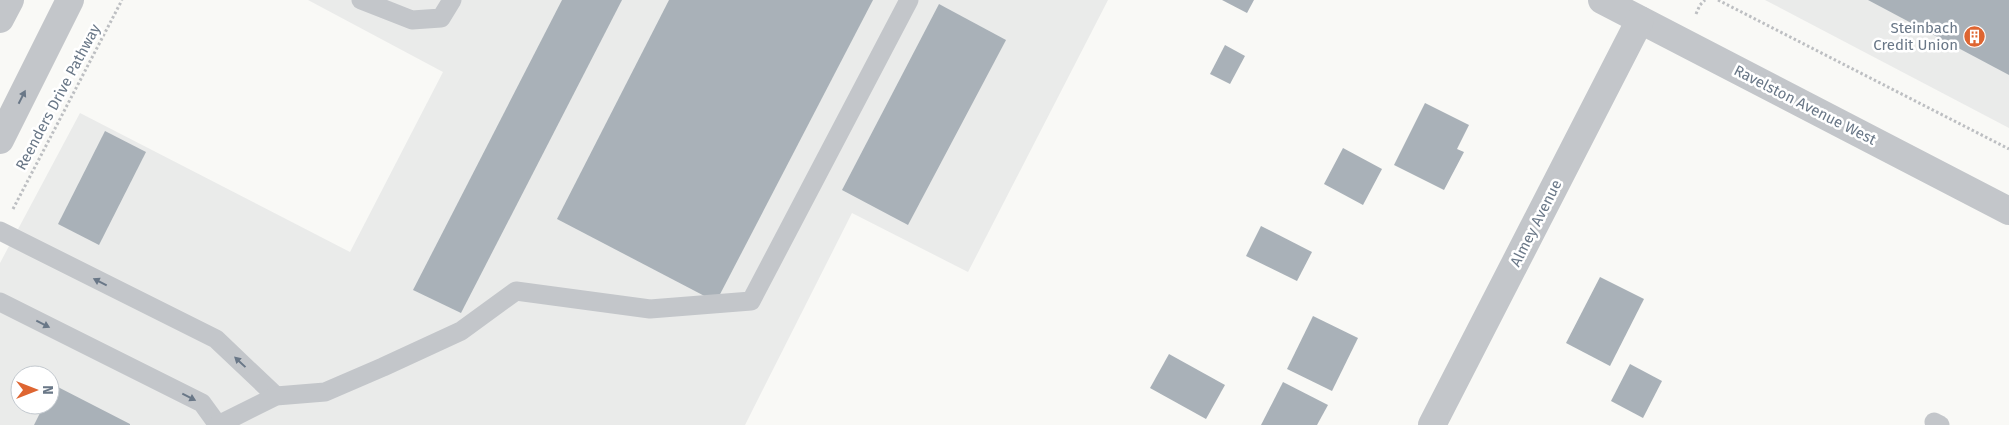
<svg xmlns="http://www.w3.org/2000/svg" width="2009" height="425" viewBox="0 0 2009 425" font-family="'Fira Sans',sans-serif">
  <rect width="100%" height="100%" fill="#f9f9f6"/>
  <g fill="#eaebea" fill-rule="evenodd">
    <path d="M 308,0 L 1108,0 L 968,272 L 852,213 L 745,425 L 0,425 L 0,263 L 80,113 L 350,252 L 443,72 ZM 20,375 L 50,375 L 50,405 L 20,405 Z"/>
    <polygon points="1765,0 2009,0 2009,128"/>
  </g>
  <g fill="#a9b1b8">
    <polygon points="562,0 622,0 461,313 413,290"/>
    <polygon points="669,0 873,0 716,302 557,219"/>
    <polygon points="1222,0 1254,0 1247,13"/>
    <polygon points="1868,0 2009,0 2009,75"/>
    <polygon points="939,4 1006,40 908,225 842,190"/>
    <polygon points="1225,45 1245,56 1230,84 1210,74"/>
    <polygon points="1425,103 1469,125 1457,149 1464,152 1444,190 1394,165"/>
    <polygon points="105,131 146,152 99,245 58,224"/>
    <polygon points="1343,148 1382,169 1363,205 1324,184"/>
    <polygon points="1261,226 1312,252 1297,281 1246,256"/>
    <polygon points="1600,277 1644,299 1610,366 1566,343"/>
    <polygon points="1313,316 1358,338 1332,391 1287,369"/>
    <polygon points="1169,354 1225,385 1206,419 1150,388"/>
    <polygon points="1630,364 1662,381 1643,418 1611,401"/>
    <polygon points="1283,382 1328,405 1317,425 1261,425"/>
    <polygon points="54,385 130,424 130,425 34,425 44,405 50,405 50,393"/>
  </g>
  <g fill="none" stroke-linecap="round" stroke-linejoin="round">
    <g stroke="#bdbfc2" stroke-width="3" stroke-dasharray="2.5 2.5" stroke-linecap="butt">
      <polyline points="1718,0 2009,149"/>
      <polyline points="1696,14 1700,5 1705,0"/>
      <polyline points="13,209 122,0"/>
    </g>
    <g stroke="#c3c6ca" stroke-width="19">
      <polyline points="361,0 412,20 441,18 452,0"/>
      <polyline points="0,231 216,339 276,396"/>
      <polyline points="0,302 202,403 218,425"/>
      <polyline points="1934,422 1940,425"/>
      <polyline points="218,425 276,396 325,392 383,367 461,331 516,291 650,309 751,301 909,0"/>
    </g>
    <g stroke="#c3c6ca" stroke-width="28">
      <polyline points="1602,0 2009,211"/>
      <polyline points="1432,425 1640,20"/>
    </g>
    <g stroke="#c3c6ca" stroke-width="28">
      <polyline points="0,19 10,0"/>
      <polyline points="0,140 70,0"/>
    </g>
  </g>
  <defs><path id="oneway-solid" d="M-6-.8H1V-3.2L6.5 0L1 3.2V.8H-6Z" transform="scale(1.25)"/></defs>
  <g fill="#697787">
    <use href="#oneway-solid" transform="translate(22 97) rotate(-63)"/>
    <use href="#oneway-solid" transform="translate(100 282) rotate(-153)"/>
    <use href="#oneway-solid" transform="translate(43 324) rotate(27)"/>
    <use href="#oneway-solid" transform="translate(240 362) rotate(-137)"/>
    <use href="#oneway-solid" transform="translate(189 397) rotate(27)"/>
  </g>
  <defs>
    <symbol id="building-disc" viewBox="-11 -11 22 22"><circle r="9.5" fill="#de6531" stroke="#fff"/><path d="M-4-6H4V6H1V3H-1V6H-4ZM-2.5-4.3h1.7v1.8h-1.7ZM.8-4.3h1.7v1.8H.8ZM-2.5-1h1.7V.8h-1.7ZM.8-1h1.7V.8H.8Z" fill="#fff"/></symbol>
  </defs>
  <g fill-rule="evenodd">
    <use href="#building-disc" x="1962" y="24" width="25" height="25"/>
  </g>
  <g text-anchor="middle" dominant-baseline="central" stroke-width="5" stroke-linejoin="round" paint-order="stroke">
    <g font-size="15" fill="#697787" stroke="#fff" text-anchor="end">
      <text x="1958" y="28">Steinbach<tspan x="1958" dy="17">Credit Union</tspan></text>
    </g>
    <g font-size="15" fill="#697787" stroke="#fff">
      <text transform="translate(58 97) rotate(-62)">Reenders Drive Pathway</text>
      <text transform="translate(1805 105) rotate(27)">Ravelston Avenue West</text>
      <text transform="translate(1536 223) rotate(-63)">Almey Avenue</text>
    </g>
  </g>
  <g transform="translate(35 390) rotate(90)"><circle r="24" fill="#ffffff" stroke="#c3c9cf"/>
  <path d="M0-4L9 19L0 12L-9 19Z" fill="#de6531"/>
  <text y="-8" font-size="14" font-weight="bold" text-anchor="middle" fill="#697787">N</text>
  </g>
</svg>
